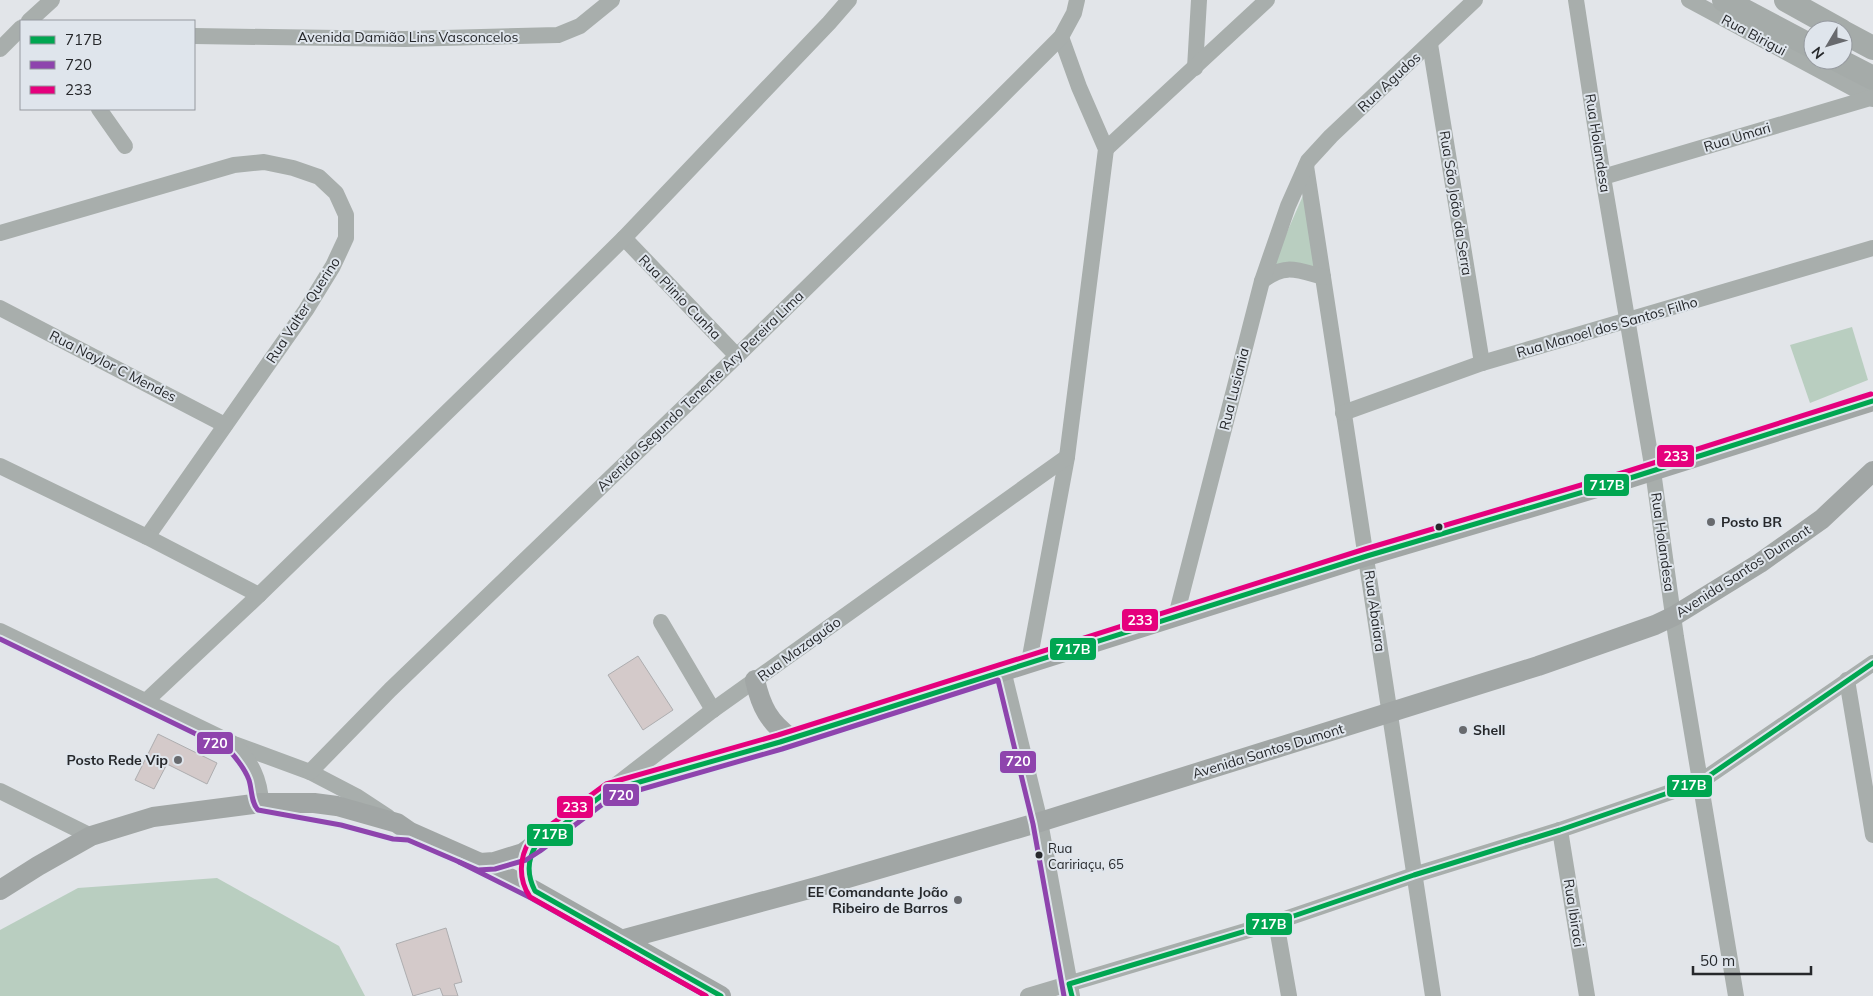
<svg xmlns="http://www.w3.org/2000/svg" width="1873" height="996" viewBox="0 0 1873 996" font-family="Mulish,sans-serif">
  <rect width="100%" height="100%" fill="#e2e5e9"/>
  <g fill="#b9cec0">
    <path d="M 1305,191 L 1318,274 C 1298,263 1291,255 1270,271 Z"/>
    <polygon points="1852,327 1868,380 1810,403 1790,345"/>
    <polygon points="217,878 339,946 365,996 0,996 0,930 78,888"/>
  </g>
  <g fill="#d4caca" stroke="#adadaf">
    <polygon points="638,656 673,710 643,730 608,675"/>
    <polygon points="158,734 217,763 207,784 167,764 154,789 135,780"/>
    <polygon points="446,928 462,982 454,984 458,996 443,996 440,988 413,996 396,944"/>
  </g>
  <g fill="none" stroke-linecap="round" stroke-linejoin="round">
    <g stroke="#a8aeac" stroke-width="16">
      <polyline points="1576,0 1603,177 1653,471 1676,637 1736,996"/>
      <polyline points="1689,0 1873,99"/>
      <polyline points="29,21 52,0"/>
      <polyline points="194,36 405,39 558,35 580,26 612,0"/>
      <polyline points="1430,44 1482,363"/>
      <polyline points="0,49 21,28"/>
      <polyline points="1195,68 1199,0"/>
      <polyline points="99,109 125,146"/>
      <polyline points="1106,149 1267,0"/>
      <polyline points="1306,166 1433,996"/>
      <polyline points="1603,177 1870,98"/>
      <polyline points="0,233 234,165 264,162 293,168 319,177 336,193 346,215 346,238 333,266 306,310 147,537"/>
      <polyline points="624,238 737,356"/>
      <path d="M 1262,281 C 1285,263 1297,270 1323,277"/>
      <polyline points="0,308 225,425"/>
      <polyline points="1343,413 1482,363 1873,248"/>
      <polyline points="0,466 147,537 259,595"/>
      <polyline points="1176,616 1262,281 1288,206 1308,161 1331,136 1475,0"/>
      <polyline points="661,622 713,710"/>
      <polyline points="0,631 234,744 310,772 356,796 388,817"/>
      <polyline points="1029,662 1067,457 1106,149 1079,87 1061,37"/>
      <polyline points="1003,670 1040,822 1072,996"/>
      <polyline points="1847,680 1873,835"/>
      <polyline points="146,701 259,595 480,380 624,238 829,23 849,0"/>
      <path d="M 235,745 C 251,762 260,779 261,803"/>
      <polyline points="310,772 390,690 737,356 990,108 1061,37 1074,13 1077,0"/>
      <polyline points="612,788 713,710 1067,457"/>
      <polyline points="0,791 91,836"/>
      <polyline points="1560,830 1587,996"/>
      <polyline points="1276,922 1289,996"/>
      <polyline points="1028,996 1276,922 1414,875 1560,830 1700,782 1873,663"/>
    </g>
    <g stroke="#a1a6a5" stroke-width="20">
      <path d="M 755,680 C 761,707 769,722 791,738"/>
      <polyline points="480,863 494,862 523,853 608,791 780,742 1367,556 1627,479 1873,401"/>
      <polyline points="0,890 38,866 91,836 153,817 261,803 314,803 337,806 397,823 410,832 480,863 535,891 721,996"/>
      <polyline points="621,940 820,886 1040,822 1538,666 1655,625 1674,616 1760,563 1822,519 1873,471"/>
    </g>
    <g stroke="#a5aba9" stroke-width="24">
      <polyline points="1724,0 1813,47"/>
      <polyline points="1786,0 1840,30"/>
      <polyline points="1843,32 1873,48"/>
      <polyline points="1838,60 1873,78"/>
    </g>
    <defs>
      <g id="bus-1">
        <path d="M 721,996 L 535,891 C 527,875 527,861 536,845 L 608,791 L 780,742 L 1367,556 L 1627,479 L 1873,401"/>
        <polyline points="1072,996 1069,984 1276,922 1414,875 1560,830 1700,782 1873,663"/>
      </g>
      <g id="bus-2">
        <path d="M 0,639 L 229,750 C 237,759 245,769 249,780 C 252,789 251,803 258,810 L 341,825 L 393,839 L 408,840 L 478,870 L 495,869 L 526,860 L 540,851 L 611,798 L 782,749 L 998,680 L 1033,824 L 1064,996"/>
        <polyline points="459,862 531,898 706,996"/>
      </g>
      <path id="bus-3" d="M 706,996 L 530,897 C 518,879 519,858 530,840 L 606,784 L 778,735 L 1365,549 L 1625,472 L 1871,394"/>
    </defs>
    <use href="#bus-1" stroke="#dfe5ec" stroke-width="9"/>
    <use href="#bus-2" stroke="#dfe5ec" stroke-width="9"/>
    <use href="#bus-3" stroke="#dfe5ec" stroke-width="9"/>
    <use href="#bus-1" stroke="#00a651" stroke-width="5"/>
    <use href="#bus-2" stroke="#8e44ad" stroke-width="5"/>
    <use href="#bus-3" stroke="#e5007d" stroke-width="5"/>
  </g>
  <g fill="#686a6e" stroke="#dfe5ec" stroke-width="2">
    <circle cx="1711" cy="522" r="5"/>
    <circle cx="1463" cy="730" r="5"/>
    <circle cx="178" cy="760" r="5"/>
    <circle cx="958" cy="900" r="5"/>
  </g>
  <g fill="#26282b" stroke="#dfe5ec" stroke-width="2">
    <circle cx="1439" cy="527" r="4.5"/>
    <circle cx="1039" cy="855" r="4.5"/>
  </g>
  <g text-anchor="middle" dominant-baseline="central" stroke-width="4" stroke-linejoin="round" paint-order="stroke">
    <g font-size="13" fill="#26282b" stroke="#dfe5ec" text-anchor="start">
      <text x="1048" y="848">Rua<tspan x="1048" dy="16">Caririaçu, 65</tspan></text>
    </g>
    <g font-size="14" fill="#26282b" stroke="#dfe5ec">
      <text transform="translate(1754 35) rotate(28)">Rua Birigui</text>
      <text x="408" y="37">Avenida Damião Lins Vasconcelos</text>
      <text transform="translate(1389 82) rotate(-43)">Rua Agudos</text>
      <text transform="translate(1737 137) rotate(-17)">Rua Umari</text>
      <text transform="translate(1598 143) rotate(81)">Rua Holandesa</text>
      <text transform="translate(1456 203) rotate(81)">Rua São João da Serra</text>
      <text transform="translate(680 297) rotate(46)">Rua Plinio Cunha</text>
      <text transform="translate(303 310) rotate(-57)">Rua Valter Querino</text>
      <text transform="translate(1607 327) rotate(-16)">Rua Manoel dos Santos Filho</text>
      <text transform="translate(113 366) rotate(27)">Rua Naylor C Mendes</text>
      <text transform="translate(1234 389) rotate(-76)">Rua Lusiania</text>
      <text transform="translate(700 391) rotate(-44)">Avenida Segundo Tenente Ary Pereira Lima</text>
      <text transform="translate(1663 542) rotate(82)">Rua Holandesa</text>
      <text transform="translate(1743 571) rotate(-33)">Avenida Santos Dumont</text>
      <text transform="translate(1375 611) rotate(82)">Rua Abaiara</text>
      <text transform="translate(799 649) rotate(-36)">Rua Mazaguão</text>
      <text transform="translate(1268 751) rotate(-17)">Avenida Santos Dumont</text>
      <text transform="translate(1574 913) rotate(81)">Rua Ibiraci</text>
    </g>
    <g font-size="14" font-weight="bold" fill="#26282b" stroke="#dfe5ec" text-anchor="start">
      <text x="1721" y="522">Posto BR</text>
      <text x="1473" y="730">Shell</text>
      <text x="168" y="760" text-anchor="end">Posto Rede Vip</text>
      <text x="948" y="892" text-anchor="end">EE Comandante João<tspan x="948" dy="16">Ribeiro de Barros</tspan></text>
    </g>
  </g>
  <g stroke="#dfe5ec" stroke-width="2">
    <rect x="1656" y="444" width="39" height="24" rx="5" fill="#e5007d"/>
    <rect x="1583" y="473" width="47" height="24" rx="5" fill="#00a651"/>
    <rect x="1121" y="608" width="38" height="24" rx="5" fill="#e5007d"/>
    <rect x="1049" y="637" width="48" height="24" rx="5" fill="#00a651"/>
    <rect x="196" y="731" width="38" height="24" rx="5" fill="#8e44ad"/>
    <rect x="999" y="750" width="38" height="24" rx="5" fill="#8e44ad"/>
    <rect x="1666" y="774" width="47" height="24" rx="5" fill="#00a651"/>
    <rect x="602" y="783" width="38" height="24" rx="5" fill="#8e44ad"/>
    <rect x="556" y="795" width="38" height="24" rx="5" fill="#e5007d"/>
    <rect x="526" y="823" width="48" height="24" rx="5" fill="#00a651"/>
    <rect x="1245" y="912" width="48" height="24" rx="5" fill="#00a651"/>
  </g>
  <g font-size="14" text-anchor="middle" font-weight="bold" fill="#fff">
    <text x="1676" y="461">233</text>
    <text x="1607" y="490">717B</text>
    <text x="1140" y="625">233</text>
    <text x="1073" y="654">717B</text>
    <text x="215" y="748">720</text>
    <text x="1018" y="766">720</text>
    <text x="1689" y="790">717B</text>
    <text x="621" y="800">720</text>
    <text x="575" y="812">233</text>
    <text x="550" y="839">717B</text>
    <text x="1269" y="929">717B</text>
  </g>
  <rect x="20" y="20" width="175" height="90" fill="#dfe5ec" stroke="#95999f"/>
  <rect x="30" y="36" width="25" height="8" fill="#00a651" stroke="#95999f"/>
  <text x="65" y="45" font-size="15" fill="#26282b">717B</text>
  <rect x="30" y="61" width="25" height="8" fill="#8e44ad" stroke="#95999f"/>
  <text x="65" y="70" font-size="15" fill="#26282b">720</text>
  <rect x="30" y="86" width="25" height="8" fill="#e5007d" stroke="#95999f"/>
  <text x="65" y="95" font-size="15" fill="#26282b">233</text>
  <g transform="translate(1828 45) rotate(232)"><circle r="24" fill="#dfe5ec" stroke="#95999f"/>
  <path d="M0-4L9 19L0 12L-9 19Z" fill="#686a6e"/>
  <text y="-8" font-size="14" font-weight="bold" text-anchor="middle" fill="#26282b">N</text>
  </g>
  <path d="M1693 966v8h118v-8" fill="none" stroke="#26282b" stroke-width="2.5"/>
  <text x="1700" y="966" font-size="15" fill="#26282b" stroke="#dfe5ec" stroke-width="4" paint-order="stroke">50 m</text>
</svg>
